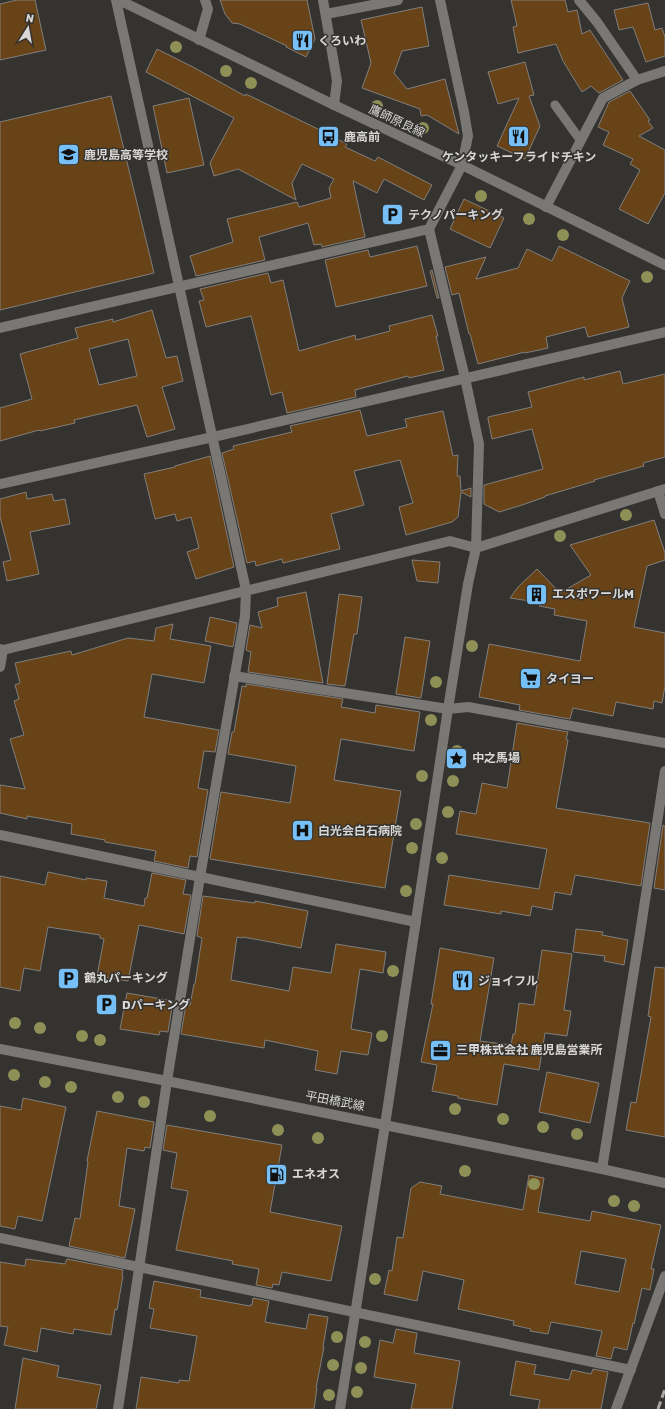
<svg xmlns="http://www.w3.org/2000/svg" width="665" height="1409" viewBox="0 0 665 1409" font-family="Rubik,'Noto Sans JP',sans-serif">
  <rect width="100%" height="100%" fill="#343330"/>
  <g fill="#684317" stroke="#817e7c" fill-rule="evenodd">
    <polygon points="17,0 35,0 46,50 0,60 0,4"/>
    <polygon points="220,0 307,0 315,39 306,57 286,47 287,46 240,24 232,23 225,14"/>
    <polygon points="511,0 565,0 568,12 577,10 582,34 590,30 623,80 599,93 591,86 582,92 563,61 556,44 518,53 513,27 517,26"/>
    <polygon points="648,3 655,30 662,28 665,37 665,56 646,62 633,27 619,30 614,10"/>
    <polygon points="422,7 429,46 402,51 394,73 407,89 445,79 459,134 427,115 421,116 420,109 362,88 371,63 361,20"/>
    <polygon points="157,49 193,67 245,96 246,94 324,132 347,144 345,147 375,161 378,157 432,185 424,200 384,179 377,193 353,181 365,237 322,247 321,244 314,245 308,223 259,237 265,260 196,276 190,256 233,242 227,219 297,202 299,207 331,198 329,188 334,179 302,164 292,183 296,200 238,169 214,176 210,163 234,118 146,72"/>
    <polygon points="525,62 534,95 529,96 540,126 525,159 497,146 519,98 498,104 488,72"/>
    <polygon points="630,91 650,120 648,121 653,128 639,136 665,150 665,193 648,224 619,209 640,170 630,164 633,159 603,145 609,132 598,127 609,102"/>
    <polygon points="111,96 154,273 0,310 0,122"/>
    <polygon points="189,98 204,165 167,173 153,106"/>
    <polygon points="464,199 504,218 490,248 450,229"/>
    <polygon points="417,246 427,286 336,307 325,260 368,250 370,257"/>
    <polygon points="559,246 630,281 622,298 629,327 588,337 585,327 546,337 548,348 525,353 525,352 478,364 470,334 469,334 459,293 452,295 445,267 486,257 476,279 518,268 527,249 552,261"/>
    <polygon points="432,270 439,298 437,298 430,271"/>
    <polygon points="268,273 271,283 283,280 299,351 355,335 356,340 390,331 389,326 432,315 438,336 436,336 444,370 409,378 408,376 355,390 356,397 287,413 282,392 271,395 251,316 206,327 199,301 204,300 200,289"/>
    <path d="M 152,310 L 166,358 L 177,356 L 183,381 L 162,387 L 175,429 L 147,437 L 137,405 L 74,420 L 75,423 L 40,431 L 39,430 L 0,441 L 0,408 L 32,399 L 20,354 L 78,338 L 75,328 L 113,319 L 113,322 ZM 128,339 L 137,376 L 99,385 L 89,349 Z"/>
    <polygon points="620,371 623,384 665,374 665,457 643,463 644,466 594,480 595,481 545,496 545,497 522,505 499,512 484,504 484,485 543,469 532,429 492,439 488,419 488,417 532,407 528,392 584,377 584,380"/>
    <polygon points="360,410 367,436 407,427 405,419 443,411 453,456 458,455 457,476 460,476 461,491 471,488 471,497 461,492 458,517 452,522 406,535 399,507 413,503 400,460 354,471 364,505 331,514 340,549 283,563 282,559 256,566 255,561 247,563 222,453 234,449 233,446 292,432 290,426"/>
    <polygon points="210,456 234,567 196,579 187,552 199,548 191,517 177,521 175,514 155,519 144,474 175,467 175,466"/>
    <polygon points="26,492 27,499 52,494 54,501 65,499 70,524 30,532 39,574 7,581 3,562 11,560 0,517 0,499"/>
    <polygon points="654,520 665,553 665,560 647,566 634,627 665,633 665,686 662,703 654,701 653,709 616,702 613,716 573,708 570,719 519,710 520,705 479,697 489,644 580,661 587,621 554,615 555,609 539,606 543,603 510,598 518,587 537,569 560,593 591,575 570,545"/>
    <polygon points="412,560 440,562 438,583 417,581"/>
    <polygon points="306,592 323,683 248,672 251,652 246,650 250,625 262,628 258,612 278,606 277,598"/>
    <polygon points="339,594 362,597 357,634 354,634 345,686 327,684"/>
    <polygon points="210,617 237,623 233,647 205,641"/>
    <polygon points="173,624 170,639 211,646 204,683 152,674 144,717 219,730 215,752 204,751 198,788 208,790 197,857 190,856 188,868 154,861 156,851 105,842 105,840 71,834 72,824 27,816 27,819 0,813 0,785 25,789 10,739 24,735 14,701 19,699 15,685 20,683 15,663 71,651 72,655 128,638 154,641 156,628"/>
    <polygon points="405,637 430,641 421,698 396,694"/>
    <polygon points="246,684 343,699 341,707 375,713 376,705 420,712 414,751 341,739 334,780 401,791 385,888 210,859 221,792 290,803 296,766 228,754 232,732 234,732 242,686 246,687"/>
    <polygon points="517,723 568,732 566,739 568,740 556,808 650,823 641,886 575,875 571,895 555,892 552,910 532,906 530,916 501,911 501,914 444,905 449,875 539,889 547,849 456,834 460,811 476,814 482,783 507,788"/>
    <polygon points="663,825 665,826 665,890 654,888"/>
    <polygon points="48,872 86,880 86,878 107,881 104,898 144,906 145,898 147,898 152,873 186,880 183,894 191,895 184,934 139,925 128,981 97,976 104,939 100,938 100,935 48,927 40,971 24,968 20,991 0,987 0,876 45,885"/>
    <polygon points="203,896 255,903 255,901 308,911 301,948 260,940 242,937 242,938 237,937 231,980 289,991 293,967 331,973 336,944 386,952 383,973 360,969 351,1029 372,1033 368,1055 341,1051 337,1074 315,1070 318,1051 265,1040 264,1048 181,1034 186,1004 190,1005 194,984 195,984 202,938 197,936"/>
    <polygon points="576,929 603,932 602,935 628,940 624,965 604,961 605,956 573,952"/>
    <polygon points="440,948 494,958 480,1041 511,1045 513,1034 515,1034 519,1003 534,1005 542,950 572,954 564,1010 571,1011 567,1036 545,1033 539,1070 504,1064 497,1105 458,1098 458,1096 432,1091 437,1065 421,1062 433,1004 431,1004"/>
    <polygon points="655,967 665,968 665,1137 626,1130 631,1102 636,1103 651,1017 648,1016"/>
    <polygon points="127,993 173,1001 168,1032 160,1031 159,1035 120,1029"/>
    <polygon points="547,1072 599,1083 590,1123 539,1112"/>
    <polygon points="23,1098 66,1107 42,1221 18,1216 15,1229 0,1226 0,1106 21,1110"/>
    <polygon points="97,1111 154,1122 150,1148 145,1147 144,1151 127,1148 119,1206 135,1209 125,1258 69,1246 75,1218 80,1219 88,1162 87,1161"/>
    <polygon points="167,1125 282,1145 270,1212 342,1226 331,1281 282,1272 279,1285 273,1284 272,1288 256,1285 259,1269 232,1264 233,1261 176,1250 188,1191 171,1188 177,1153 163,1150"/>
    <path d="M 529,1175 L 544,1178 L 538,1212 L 590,1221 L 592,1211 L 661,1225 L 651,1269 L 654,1269 L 650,1290 L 642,1288 L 634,1324 L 633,1323 L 627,1350 L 614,1347 L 611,1359 L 596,1356 L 602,1331 L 551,1322 L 548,1334 L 530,1331 L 531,1329 L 513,1325 L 514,1321 L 458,1309 L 464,1280 L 423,1271 L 417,1301 L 384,1294 L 389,1270 L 392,1271 L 397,1237 L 403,1238 L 411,1188 L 420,1182 L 442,1186 L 440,1194 L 523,1210 ZM 581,1251 L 626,1259 L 619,1292 L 575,1284 Z"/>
    <polygon points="26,1259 65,1264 67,1259 123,1270 122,1275 123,1276 117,1310 115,1309 111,1335 74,1329 73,1334 41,1328 37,1352 4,1345 8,1327 0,1326 0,1262 25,1266"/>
    <polygon points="154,1281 201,1290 200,1297 250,1306 250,1305 252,1305 253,1298 269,1301 265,1322 306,1329 309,1314 328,1317 323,1347 324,1347 316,1388 317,1388 314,1409 136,1409 141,1377 179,1383 179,1380 189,1381 197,1336 150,1328 154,1309 149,1308"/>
    <polygon points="396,1329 417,1333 414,1353 460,1361 452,1409 411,1409 416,1384 374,1377 380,1340 393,1343"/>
    <polygon points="23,1358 59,1366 57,1377 101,1385 96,1409 15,1409"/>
    <polygon points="516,1361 536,1365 534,1374 569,1380 572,1370 591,1374 593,1369 608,1372 601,1409 538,1409 540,1400 510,1395"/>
  </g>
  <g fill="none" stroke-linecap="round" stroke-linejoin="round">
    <polyline stroke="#797875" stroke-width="9" points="555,105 581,141"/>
    <g stroke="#797875" stroke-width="10">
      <polyline points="116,0 246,590 245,616 200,877 167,1081 118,1409"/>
      <polyline points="323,0 337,81 334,105"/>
      <polyline points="579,0 597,22 637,80"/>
      <polyline points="326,14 398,0"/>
      <polyline points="199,40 208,9 205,0"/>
      <polyline points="546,207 603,98 637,80 665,71"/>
      <polyline points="0,328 429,229 462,165 468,136 464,112 440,0"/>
      <polyline points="0,484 213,437 665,332"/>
      <polyline points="658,491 665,514"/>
      <polyline points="0,649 3,650 450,541 476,548 479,444 465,378 429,229"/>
      <polyline points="0,667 3,650"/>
      <polyline points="234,676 448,709 468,707 665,743"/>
      <polyline points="0,835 416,922"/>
      <polyline points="602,1169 640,933 665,771"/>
      <polyline points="0,1238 631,1370"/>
      <polyline points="616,1409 665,1276"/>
    </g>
    <g stroke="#797875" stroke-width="10">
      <polyline points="119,0 334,105 462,165 665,265"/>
      <polyline points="0,1049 167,1081 602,1169 665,1183"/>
      <polyline points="340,1409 385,1125 448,709 468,584 476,548 665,489"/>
    </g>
    <polyline stroke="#a9a8a6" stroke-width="3" stroke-dasharray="8 4" stroke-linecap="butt" points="658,1409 665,1389"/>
  </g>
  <g fill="#8f9056">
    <circle cx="176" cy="47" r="6"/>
    <circle cx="226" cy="71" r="6"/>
    <circle cx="251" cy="83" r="6"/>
    <circle cx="377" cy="106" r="6"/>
    <circle cx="423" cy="128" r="6"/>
    <circle cx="481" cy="196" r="6"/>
    <circle cx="529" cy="219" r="6"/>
    <circle cx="563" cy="235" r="6"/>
    <circle cx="647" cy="277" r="6"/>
    <circle cx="626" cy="515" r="6"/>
    <circle cx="560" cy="536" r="6"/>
    <circle cx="472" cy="646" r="6"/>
    <circle cx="436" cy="682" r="6"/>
    <circle cx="431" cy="720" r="6"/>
    <circle cx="457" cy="751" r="6"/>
    <circle cx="422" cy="776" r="6"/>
    <circle cx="453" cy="781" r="6"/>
    <circle cx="448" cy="812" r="6"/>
    <circle cx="416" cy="824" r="6"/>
    <circle cx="412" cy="848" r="6"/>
    <circle cx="442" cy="858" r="6"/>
    <circle cx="406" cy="891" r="6"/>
    <circle cx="393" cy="971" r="6"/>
    <circle cx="15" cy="1023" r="6"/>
    <circle cx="40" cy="1028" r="6"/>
    <circle cx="82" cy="1036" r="6"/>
    <circle cx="382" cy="1036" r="6"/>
    <circle cx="100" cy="1040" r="6"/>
    <circle cx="14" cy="1075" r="6"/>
    <circle cx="45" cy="1082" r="6"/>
    <circle cx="71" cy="1087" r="6"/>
    <circle cx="118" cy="1097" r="6"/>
    <circle cx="144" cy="1102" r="6"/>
    <circle cx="455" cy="1109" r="6"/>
    <circle cx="210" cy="1116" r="6"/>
    <circle cx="503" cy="1119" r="6"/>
    <circle cx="543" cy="1127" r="6"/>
    <circle cx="278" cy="1130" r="6"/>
    <circle cx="577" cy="1134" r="6"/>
    <circle cx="318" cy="1138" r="6"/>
    <circle cx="465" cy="1171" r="6"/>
    <circle cx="534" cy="1184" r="6"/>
    <circle cx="614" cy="1201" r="6"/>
    <circle cx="634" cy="1206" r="6"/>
    <circle cx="375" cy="1279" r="6"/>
    <circle cx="337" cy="1337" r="6"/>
    <circle cx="365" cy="1342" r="6"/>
    <circle cx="333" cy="1365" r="6"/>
    <circle cx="361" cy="1368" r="6"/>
    <circle cx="357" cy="1392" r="6"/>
    <circle cx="329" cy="1395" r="6"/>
  </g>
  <defs>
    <symbol id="restaurant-square" viewBox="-11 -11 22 22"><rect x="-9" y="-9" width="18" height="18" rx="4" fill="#76c0f7" stroke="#343330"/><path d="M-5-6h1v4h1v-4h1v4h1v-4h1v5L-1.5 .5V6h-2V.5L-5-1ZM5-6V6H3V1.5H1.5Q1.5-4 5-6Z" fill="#111"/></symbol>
    <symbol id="bus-square" viewBox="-11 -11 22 22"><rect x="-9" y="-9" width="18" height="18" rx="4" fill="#76c0f7" stroke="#343330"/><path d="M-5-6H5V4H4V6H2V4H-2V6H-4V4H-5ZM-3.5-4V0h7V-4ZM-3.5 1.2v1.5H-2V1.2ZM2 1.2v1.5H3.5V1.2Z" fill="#111"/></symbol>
    <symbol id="school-square" viewBox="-11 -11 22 22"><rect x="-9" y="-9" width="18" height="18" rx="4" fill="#76c0f7" stroke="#343330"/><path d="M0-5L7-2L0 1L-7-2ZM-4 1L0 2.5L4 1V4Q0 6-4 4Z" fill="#111"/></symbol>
    <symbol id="parking-square" viewBox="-11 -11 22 22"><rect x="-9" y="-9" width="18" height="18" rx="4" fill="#76c0f7" stroke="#343330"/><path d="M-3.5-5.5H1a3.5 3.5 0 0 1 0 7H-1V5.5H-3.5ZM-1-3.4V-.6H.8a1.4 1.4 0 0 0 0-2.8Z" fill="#111"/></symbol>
    <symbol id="building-square" viewBox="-11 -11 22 22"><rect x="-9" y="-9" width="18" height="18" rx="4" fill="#76c0f7" stroke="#343330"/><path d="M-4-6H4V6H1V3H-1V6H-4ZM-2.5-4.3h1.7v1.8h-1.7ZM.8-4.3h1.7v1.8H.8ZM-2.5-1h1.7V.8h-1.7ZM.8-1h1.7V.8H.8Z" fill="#111"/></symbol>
    <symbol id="supermarket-square" viewBox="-11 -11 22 22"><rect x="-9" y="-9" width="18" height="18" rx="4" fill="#76c0f7" stroke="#343330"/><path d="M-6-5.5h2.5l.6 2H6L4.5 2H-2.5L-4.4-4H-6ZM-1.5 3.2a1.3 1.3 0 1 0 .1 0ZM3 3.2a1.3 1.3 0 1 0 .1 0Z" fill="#111"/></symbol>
    <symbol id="sight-square" viewBox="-11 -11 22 22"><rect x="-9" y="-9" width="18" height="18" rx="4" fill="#76c0f7" stroke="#343330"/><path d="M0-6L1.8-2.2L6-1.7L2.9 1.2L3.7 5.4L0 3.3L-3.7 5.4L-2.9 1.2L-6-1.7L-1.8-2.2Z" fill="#111"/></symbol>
    <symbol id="hospital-square" viewBox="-11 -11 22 22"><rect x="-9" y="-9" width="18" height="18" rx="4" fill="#76c0f7" stroke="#343330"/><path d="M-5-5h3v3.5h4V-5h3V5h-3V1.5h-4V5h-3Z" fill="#111"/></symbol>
    <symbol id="office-square" viewBox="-11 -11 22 22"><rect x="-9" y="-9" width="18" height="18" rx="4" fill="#76c0f7" stroke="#343330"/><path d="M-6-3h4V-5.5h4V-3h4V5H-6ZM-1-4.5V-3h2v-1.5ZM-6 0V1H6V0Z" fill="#111"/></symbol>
    <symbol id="fuel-square" viewBox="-11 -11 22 22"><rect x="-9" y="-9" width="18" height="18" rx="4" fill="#76c0f7" stroke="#343330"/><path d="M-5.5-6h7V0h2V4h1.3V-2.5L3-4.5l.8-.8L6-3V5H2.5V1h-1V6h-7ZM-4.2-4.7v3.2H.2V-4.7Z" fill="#111"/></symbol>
  </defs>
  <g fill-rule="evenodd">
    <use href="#restaurant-square" x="290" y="28" width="25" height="25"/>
    <use href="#restaurant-square" x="506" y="124" width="25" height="25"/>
    <use href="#bus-square" x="316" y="124" width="25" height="25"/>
    <use href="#school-square" x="56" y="142" width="25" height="25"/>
    <use href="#parking-square" x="380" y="202" width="25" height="25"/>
    <use href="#building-square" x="524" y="582" width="25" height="25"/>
    <use href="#supermarket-square" x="518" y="666" width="25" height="25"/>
    <use href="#sight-square" x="444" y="746" width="25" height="25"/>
    <use href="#hospital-square" x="290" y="818" width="25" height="25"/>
    <use href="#parking-square" x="56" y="966" width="25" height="25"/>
    <use href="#restaurant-square" x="450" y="968" width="25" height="25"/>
    <use href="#parking-square" x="94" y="992" width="25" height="25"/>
    <use href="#office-square" x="428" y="1038" width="25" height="25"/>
    <use href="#fuel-square" x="264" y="1162" width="25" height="25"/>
  </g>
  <g text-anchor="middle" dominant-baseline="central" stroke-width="3" stroke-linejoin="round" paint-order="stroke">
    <g font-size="12" font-weight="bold" fill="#d9d8d6" stroke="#343330" text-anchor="start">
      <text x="318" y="41">くろいわ</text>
      <text x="344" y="137">鹿高前</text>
      <text x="84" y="155">鹿児島高等学校</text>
      <text x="519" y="157" text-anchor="middle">ケンタッキーフライドチキン</text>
      <text x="408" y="215">テクノパーキング</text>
      <text x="552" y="594">エスポワールM</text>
      <text x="546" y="679">タイヨー</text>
      <text x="472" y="758">中之馬場</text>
      <text x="318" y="831">白光会白石病院</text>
      <text x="84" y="978">鶴丸パーキング</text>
      <text x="478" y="981">ジョイフル</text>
      <text x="122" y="1005">Dパーキング</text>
      <text x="456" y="1050">三甲株式会社 鹿児島営業所</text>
      <text x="292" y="1174">エネオス</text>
    </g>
    <g font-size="12" fill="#d9d8d6" stroke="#343330">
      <text transform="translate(397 121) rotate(25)">鷹師原良線</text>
      <text transform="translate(335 1101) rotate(11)">平田橋武線</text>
    </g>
  </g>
  <g transform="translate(28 28) rotate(11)" stroke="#343330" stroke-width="3" paint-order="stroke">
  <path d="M0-3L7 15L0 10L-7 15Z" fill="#d9d8d6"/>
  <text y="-6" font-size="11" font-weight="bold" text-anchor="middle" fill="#d9d8d6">N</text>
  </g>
</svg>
